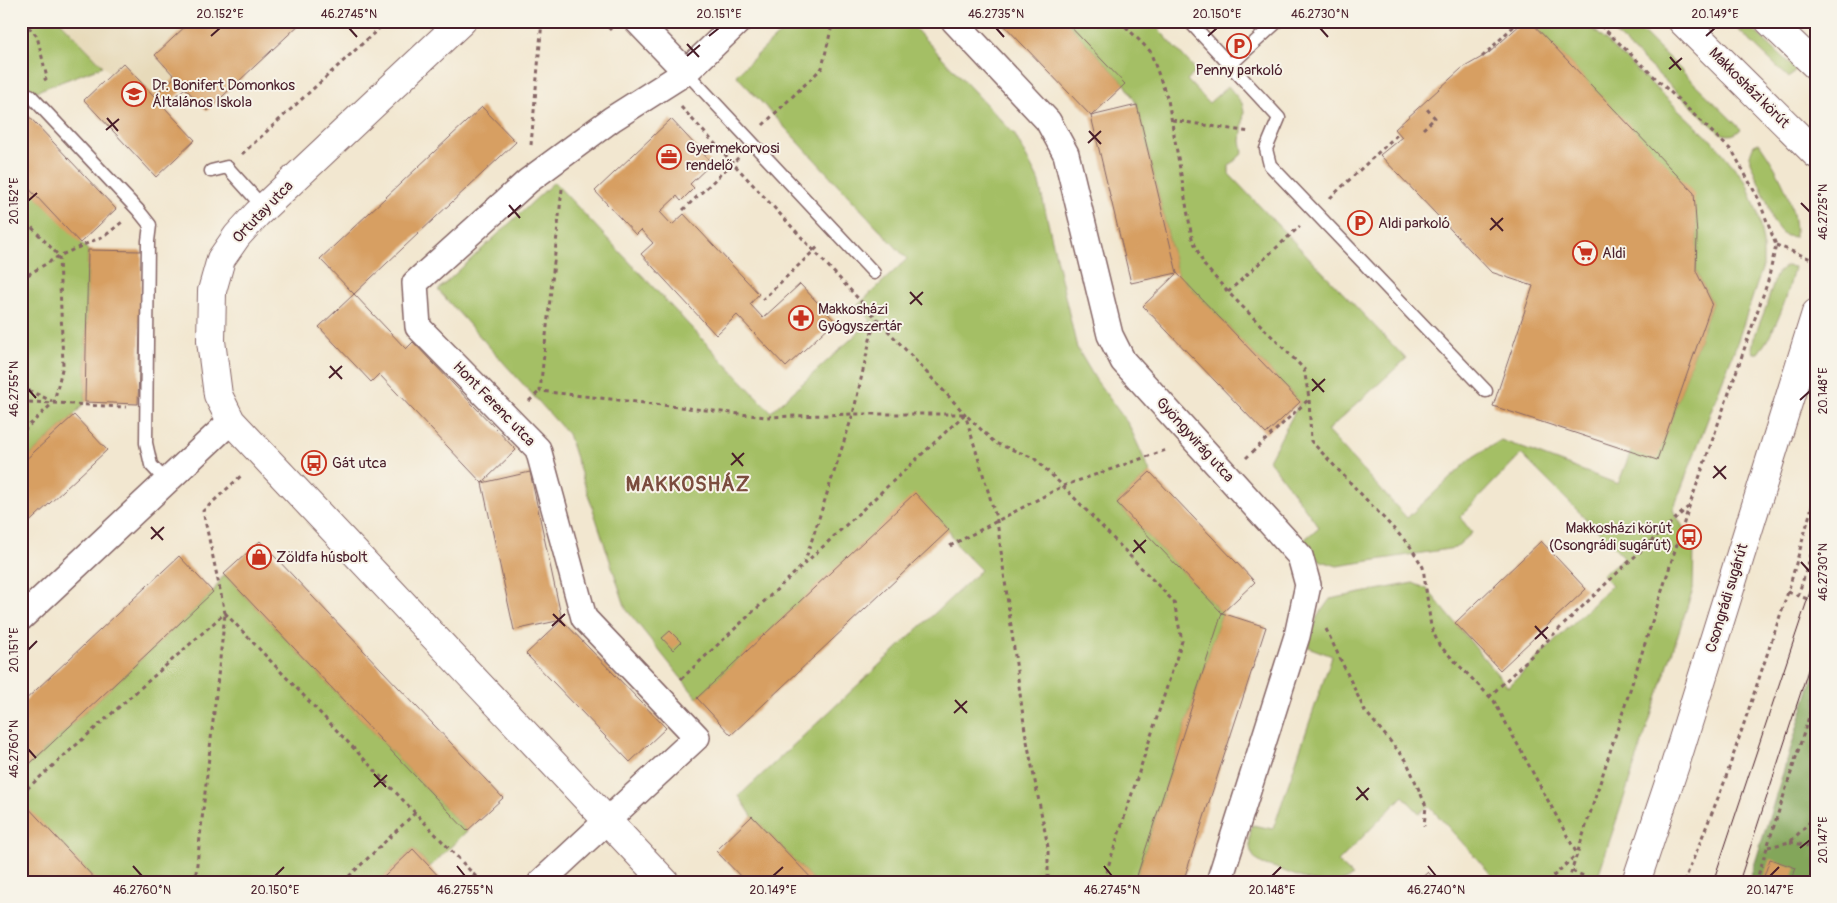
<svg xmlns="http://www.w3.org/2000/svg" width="1837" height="903" viewBox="0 0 1837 903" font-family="Pangolin,sans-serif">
  <rect width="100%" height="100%" fill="#f7f3e8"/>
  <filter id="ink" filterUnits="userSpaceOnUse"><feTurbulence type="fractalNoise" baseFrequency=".02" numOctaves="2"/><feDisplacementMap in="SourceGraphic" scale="10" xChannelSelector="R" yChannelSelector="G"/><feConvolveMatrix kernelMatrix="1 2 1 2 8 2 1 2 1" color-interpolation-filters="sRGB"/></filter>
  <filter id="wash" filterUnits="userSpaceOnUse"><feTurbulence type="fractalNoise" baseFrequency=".0096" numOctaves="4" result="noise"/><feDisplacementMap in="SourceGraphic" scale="20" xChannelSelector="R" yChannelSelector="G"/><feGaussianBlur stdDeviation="1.12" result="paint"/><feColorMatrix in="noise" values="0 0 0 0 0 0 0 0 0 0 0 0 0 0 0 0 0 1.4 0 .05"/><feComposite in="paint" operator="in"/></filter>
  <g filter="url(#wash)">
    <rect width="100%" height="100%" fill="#f2e7d0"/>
    <polygon fill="#e7daba" points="60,21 303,21 207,111 185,88 164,107 195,140 156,177 84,100 111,74"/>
    <g fill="#a4bf65" stroke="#776f48">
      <polygon points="21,21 60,21 103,66 21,97"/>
      <polygon points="793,21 908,21 1015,135 1038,179 1077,348 1096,380 1129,425 1150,472 1117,503 1222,613 1135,882 815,882 752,816 739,796 981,570 958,547 949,530 915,494 697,698 626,609 568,434 438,290 554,182 771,412 871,321 858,305 907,259 736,75"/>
      <path d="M 1065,21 L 1151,21 L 1197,71 L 1187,80 L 1209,103 L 1228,86 L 1242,103 L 1244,112 L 1241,141 L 1243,153 L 1229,166 L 1229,174 L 1406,359 L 1327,431 L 1407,518 L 1473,457 L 1501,440 L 1618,484 L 1631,451 L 1657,459 L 1712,303 L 1696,271 L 1697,235 L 1693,193 L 1530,21 L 1585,21 L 1717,146 L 1746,182 L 1758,214 L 1763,243 L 1763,266 L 1737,343 L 1673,510 L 1694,546 L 1693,589 L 1596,882 L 1498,882 L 1429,806 L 1419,813 L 1403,796 L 1338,862 L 1353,876 C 1330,892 1299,877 1276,868 C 1270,866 1262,865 1258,861 C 1247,853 1249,837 1252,825 L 1273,829 L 1332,656 L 1308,647 L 1317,617 L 1330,599 L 1413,583 L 1427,589 L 1508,687 L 1612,585 L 1602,575 L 1624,557 L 1521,454 L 1460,517 L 1472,533 L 1455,548 L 1337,566 L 1319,560 L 1304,540 L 1319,527 L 1269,460 L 1300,402 L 1177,273 L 1137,105 L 1125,84 Z"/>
      <path d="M 1602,21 L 1631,21 L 1741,129 C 1734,136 1729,136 1720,133 Z"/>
      <polygon points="1729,21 1744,21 1796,70 1789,78"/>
      <path d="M 1759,143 C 1778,170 1796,202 1795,237 L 1787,236 L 1781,232 L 1773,222 L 1768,204 L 1750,162 C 1749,156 1751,151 1754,145 Z"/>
      <polygon points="21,180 88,250 85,402 74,415 21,464"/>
      <path d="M 1786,266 L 1794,267 C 1788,296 1777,330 1758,353 L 1754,353 L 1752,348 L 1754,338 L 1766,307 L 1775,278 L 1778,272 Z"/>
      <polygon points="1816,481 1816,567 1808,508"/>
      <polygon points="224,574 467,831 430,867 413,849 379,882 98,882 21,801 21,772 213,592"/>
    </g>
    <polygon fill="#83a65a" stroke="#666242" points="1816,667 1816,882 1749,882"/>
    <g id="blocks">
      <g fill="#d79f62">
        <polygon points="191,21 303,21 207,111 185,88 164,107 195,140 156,177 84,100 123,63 154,96 175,77 155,55"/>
        <polygon points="1000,21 1065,21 1125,84 1091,116"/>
        <polygon points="1524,21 1530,21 1694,193 1697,235 1696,271 1712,303 1657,460 1493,406 1533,286 1491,272 1380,155 1402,137 1395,129 1461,69 1489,53"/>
        <polygon points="1137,105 1177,273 1131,283 1091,116"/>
        <polygon points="482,107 516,142 354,294 320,259"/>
        <polygon points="21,108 116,209 80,243 21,180"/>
        <polygon points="671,119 712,163 690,184 694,188 681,201 677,196 660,212 672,225 684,214 759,294 750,304 763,318 800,284 835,321 786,367 737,315 716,335 641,254 653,243 641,230 636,235 595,191"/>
        <polygon points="88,250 142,251 138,404 85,402"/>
        <polygon points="1177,273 1300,402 1266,434 1143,306"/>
        <polygon points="354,294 406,349 413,342 516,450 482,483 530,472 562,620 514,630 482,483 379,374 371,382 319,327"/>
        <polygon points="74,415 107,450 21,530 21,464"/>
        <polygon points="1150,472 1255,582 1222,613 1117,503"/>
        <polygon points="915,493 949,530 731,735 697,698"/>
        <polygon points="260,541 503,798 467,831 224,574"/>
        <polygon points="1541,541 1586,589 1500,670 1455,623"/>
        <polygon points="179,556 213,592 21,772 21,704"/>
        <polygon points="1222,613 1266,627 1183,882 1135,882"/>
        <polygon points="562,620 666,728 630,762 526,654"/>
        <polygon points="670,631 681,642 673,650 662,638"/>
        <polygon points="24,803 98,882 31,882 21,872 21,805"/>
        <polygon points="752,816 815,882 746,882 716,851"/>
        <polygon points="413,849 444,882 379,882 385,876"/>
        <polygon points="1770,859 1796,868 1791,882 1762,882"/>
        <polygon points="1428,872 1437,882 1417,882"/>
      </g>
    </g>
  </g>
  <g filter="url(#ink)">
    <use href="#blocks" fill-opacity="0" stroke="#856565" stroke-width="1"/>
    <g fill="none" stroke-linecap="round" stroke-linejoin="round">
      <defs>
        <g id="lane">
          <polyline points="1189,21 1279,118 1266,149 1270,165 1486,391"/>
          <polyline points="1230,65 1278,21"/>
          <polyline points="686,72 874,273"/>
          <polyline points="30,95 138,210 150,225 148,241 146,443 151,465 166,481"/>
          <polyline points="211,171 227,167 264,208"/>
        </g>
        <g id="street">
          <polyline points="637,21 686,72 739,21"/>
          <polyline points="954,21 1048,121 1066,154 1110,335 1123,361 1300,556 1308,585 1297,636 1219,882"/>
          <polyline points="21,618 231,421"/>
          <polyline points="541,882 697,737 584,618 538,449 418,327 415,283 528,181 612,119 686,72"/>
        </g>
        <g id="secondary">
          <polyline points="462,21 257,214 237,236 221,259 212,291 211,341 218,395 231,421 665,882"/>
          <polyline points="1682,21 1816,154"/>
          <polyline points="1769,21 1816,66"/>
          <polyline points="1636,882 1675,765 1816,313"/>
        </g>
      </defs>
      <use href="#lane" stroke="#856565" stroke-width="15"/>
      <use href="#street" stroke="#856565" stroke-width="28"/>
      <use href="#secondary" stroke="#856565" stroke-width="30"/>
      <g stroke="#856565" stroke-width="3" stroke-dasharray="4 4" stroke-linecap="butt">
        <polyline points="23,21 37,36 47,78 44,80"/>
        <polyline points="603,21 611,30"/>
        <polyline points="1120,21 1150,51 1168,100 1192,238 1204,265 1228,292 1304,369 1309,398 1311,441 1410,546 1423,567 1431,627 1439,645 1494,701 1577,854"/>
        <polyline points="1482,57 1519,21"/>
        <polyline points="681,107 965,414 997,521 1025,731 1048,847 1048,882"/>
        <polyline points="1172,120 1250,132"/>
        <polyline points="763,125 822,68 833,21"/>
        <polyline points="1423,129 1435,118 1426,108"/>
        <polyline points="531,145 542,21"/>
        <polyline points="242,154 387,21"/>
        <polyline points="562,189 540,391 766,417 853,414 964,414"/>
        <polyline points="1330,198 1399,133"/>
        <polyline points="683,210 739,157"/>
        <polyline points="21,216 59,256 63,365 54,402 21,433"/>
        <polyline points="1776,245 1816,261"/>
        <polyline points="21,279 59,256 106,235 122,222"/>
        <polyline points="1228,292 1300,226"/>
        <polyline points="762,300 820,245"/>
        <polyline points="21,387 52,401"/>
        <polyline points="529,401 540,391"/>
        <path d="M 21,402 C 56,402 91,406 126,407"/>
        <polyline points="1246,458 1309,399"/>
        <polyline points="950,546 1063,486 1166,450"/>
        <polyline points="804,564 853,414 875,318"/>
        <polyline points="1788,592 1816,602"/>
        <polyline points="1798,596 1816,539"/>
        <polyline points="225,613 481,882"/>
        <polyline points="1326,629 1365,711 1406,760 1426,806 1424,826"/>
        <polyline points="681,679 965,414 995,443 1034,458 1063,486 1174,602 1182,641 1103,882"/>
        <polyline points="1489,697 1615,575 1688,507"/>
        <polyline points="21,794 225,613 203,511 243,474"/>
        <polyline points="1790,842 1816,848"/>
        <polyline points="1768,847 1790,842 1816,816"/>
        <polyline points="1572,871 1599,882"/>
        <polyline points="195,882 225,614"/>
        <polyline points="343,882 415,813"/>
        <polyline points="1547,882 1576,855"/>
        <polyline points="1568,882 1689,507 1768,281 1776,245 1758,198 1733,152 1596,21"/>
        <polyline points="1684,882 1724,783 1788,592 1813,503 1816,500"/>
        <polyline points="1756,882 1816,695"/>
      </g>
      <use href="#lane" stroke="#fff" stroke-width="12"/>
      <use href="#street" stroke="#fff" stroke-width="25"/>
      <use href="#secondary" stroke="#fff" stroke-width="28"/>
      <g stroke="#4a1f2b" stroke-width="1">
        <polyline points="1713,882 1816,574"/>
        <polyline points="1739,882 1816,646"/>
      </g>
    </g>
  </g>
  <path fill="none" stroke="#4a1f2b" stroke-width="2" d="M 349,28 L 357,37M 996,28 L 1004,37M 1320,28 L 1328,37M 211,36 L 220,28M 709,36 L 719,28M 1208,36 L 1217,28M 1706,36 L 1715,28M 687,44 L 699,57M 687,56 L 700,45M 1670,57 L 1681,70M 1669,69 L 1682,58M 107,118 L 118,131M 106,130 L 119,119M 1089,131 L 1101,144M 1088,143 L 1101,131M 28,201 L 37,193M 1801,203 L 1810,212M 509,205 L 520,218M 508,217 L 521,205M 1491,218 L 1503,231M 1490,230 L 1503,218M 910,292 L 922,305M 910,304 L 923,292M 330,366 L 342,379M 329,378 L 342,366M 1312,379 L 1324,392M 28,389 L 36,398M 1312,391 L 1325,379M 1800,400 L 1810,391M 732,453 L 743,466M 731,465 L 744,453M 1714,466 L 1726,479M 1713,478 L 1726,466M 151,527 L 163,540M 151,539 L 164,527M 1134,540 L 1145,553M 1133,552 L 1146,540M 1801,562 L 1810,572M 553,614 L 565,626M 552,626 L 565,614M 1535,626 L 1547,639M 1535,639 L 1548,627M 28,650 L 37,641M 955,700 L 967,713M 954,713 L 967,701M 28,749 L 36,758M 374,774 L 386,787M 374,787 L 387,775M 1357,787 L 1368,800M 1356,800 L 1369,788M 1800,848 L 1810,840M 133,866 L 142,876M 457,866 L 465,876M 1104,866 L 1112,876M 1428,866 L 1436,876M 275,876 L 284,867M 773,876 L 783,867M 1272,876 L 1281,867M 1770,876 L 1779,867"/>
  <defs>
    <symbol id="parking-ring" viewBox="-11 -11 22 22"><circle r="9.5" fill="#f7f3e8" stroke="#c8321e" stroke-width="1.5"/><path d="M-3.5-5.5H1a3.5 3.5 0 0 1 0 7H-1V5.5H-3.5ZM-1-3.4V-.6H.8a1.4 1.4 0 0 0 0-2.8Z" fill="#c8321e"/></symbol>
    <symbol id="school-ring" viewBox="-11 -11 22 22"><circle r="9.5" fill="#f7f3e8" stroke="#c8321e" stroke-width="1.5"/><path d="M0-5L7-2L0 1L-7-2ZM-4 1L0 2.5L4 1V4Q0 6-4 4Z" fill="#c8321e"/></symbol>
    <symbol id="office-ring" viewBox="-11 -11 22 22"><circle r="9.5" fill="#f7f3e8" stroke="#c8321e" stroke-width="1.5"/><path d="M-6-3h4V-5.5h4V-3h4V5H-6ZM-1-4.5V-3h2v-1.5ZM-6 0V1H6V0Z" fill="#c8321e"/></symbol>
    <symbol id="supermarket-ring" viewBox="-11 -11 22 22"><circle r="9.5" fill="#f7f3e8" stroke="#c8321e" stroke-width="1.5"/><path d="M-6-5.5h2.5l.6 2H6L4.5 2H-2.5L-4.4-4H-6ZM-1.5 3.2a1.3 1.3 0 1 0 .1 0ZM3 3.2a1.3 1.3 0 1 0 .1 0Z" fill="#c8321e"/></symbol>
    <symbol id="pharmacy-ring" viewBox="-11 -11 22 22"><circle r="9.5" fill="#f7f3e8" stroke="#c8321e" stroke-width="1.5"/><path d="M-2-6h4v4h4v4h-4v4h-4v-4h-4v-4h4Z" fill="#c8321e"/></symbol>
    <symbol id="bus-ring" viewBox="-11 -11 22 22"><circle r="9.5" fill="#f7f3e8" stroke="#c8321e" stroke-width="1.5"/><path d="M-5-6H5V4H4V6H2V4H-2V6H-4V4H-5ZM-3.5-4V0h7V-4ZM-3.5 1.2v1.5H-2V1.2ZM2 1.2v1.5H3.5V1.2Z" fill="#c8321e"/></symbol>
    <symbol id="shop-ring" viewBox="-11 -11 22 22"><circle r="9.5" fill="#f7f3e8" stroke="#c8321e" stroke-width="1.5"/><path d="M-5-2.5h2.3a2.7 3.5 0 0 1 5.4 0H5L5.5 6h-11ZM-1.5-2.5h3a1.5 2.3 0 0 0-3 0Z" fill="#c8321e"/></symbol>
  </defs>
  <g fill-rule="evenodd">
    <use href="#parking-ring" x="1225" y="32" width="28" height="28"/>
    <use href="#school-ring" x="120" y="80" width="28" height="28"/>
    <use href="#office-ring" x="655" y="143" width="28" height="28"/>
    <use href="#parking-ring" x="1346" y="209" width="28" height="28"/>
    <use href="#supermarket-ring" x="1571" y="239" width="28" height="28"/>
    <use href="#pharmacy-ring" x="787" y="304" width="28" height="28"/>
    <use href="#bus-ring" x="300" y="449" width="28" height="28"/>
    <use href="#bus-ring" x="1675" y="523" width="28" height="28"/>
    <use href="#shop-ring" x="245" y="543" width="28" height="28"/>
  </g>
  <g text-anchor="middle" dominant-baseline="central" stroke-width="4" stroke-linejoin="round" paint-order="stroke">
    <g font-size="15" fill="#4a1f2b" stroke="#f7f3e8" text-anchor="start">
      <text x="1239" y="70" text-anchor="middle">Penny parkoló</text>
      <text x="152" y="85">Dr. Bonifert Domonkos<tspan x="152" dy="17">Általános Iskola</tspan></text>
      <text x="686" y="148">Gyermekorvosi<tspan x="686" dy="17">rendelő</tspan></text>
      <text x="1378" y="223">Aldi parkoló</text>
      <text x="1602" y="253">Aldi</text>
      <text x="818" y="309">Makkosházi<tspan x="818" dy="17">Gyógyszertár</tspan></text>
      <text x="332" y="463">Gát utca</text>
      <text x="1672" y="528" text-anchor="end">Makkosházi körút<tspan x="1672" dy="17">(Csongrádi sugárút)</tspan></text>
      <text x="276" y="557">Zöldfa húsbolt</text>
    </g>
    <g font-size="15" fill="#4a1f2b" stroke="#f7f3e8">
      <text transform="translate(1749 88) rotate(45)">Makkosházi körút</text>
      <text transform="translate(263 212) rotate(-46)">Ortutay utca</text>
      <text transform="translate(494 404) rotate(46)">Hont Ferenc utca</text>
      <text transform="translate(1195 440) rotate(48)">Gyöngyvirág utca</text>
      <text transform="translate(1727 598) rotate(-73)">Csongrádi sugárút</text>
    </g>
    <g font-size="20" font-weight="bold" letter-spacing="1" fill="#7b4c3e" stroke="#f7f3e8">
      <text x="688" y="484">MAKKOSHÁZ</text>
    </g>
  </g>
  <rect width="1837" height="903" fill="none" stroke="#f7f3e8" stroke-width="55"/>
  <rect x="28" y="28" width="1782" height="848" fill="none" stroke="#4a1f2b" stroke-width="2"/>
  <g font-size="12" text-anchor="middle" fill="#4a1f2b">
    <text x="220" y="18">20.152°E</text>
    <text x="349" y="18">46.2745°N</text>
    <text x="719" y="18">20.151°E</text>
    <text x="996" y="18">46.2735°N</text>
    <text x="1217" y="18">20.150°E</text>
    <text x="1320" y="18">46.2730°N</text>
    <text x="1715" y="18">20.149°E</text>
    <text transform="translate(14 201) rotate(-90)" y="4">20.152°E</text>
    <text transform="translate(1823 212) rotate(-90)" y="4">46.2725°N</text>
    <text transform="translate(14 389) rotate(-90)" y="4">46.2755°N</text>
    <text transform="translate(1823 391) rotate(-90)" y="4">20.148°E</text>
    <text transform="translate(1823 572) rotate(-90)" y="4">46.2730°N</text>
    <text transform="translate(14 650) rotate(-90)" y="4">20.151°E</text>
    <text transform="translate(14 749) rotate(-90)" y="4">46.2760°N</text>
    <text transform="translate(1823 840) rotate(-90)" y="4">20.147°E</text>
    <text x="142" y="894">46.2760°N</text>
    <text x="275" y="894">20.150°E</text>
    <text x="465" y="894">46.2755°N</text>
    <text x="773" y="894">20.149°E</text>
    <text x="1112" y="894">46.2745°N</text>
    <text x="1272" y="894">20.148°E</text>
    <text x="1436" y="894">46.2740°N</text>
    <text x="1770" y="894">20.147°E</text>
  </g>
</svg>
